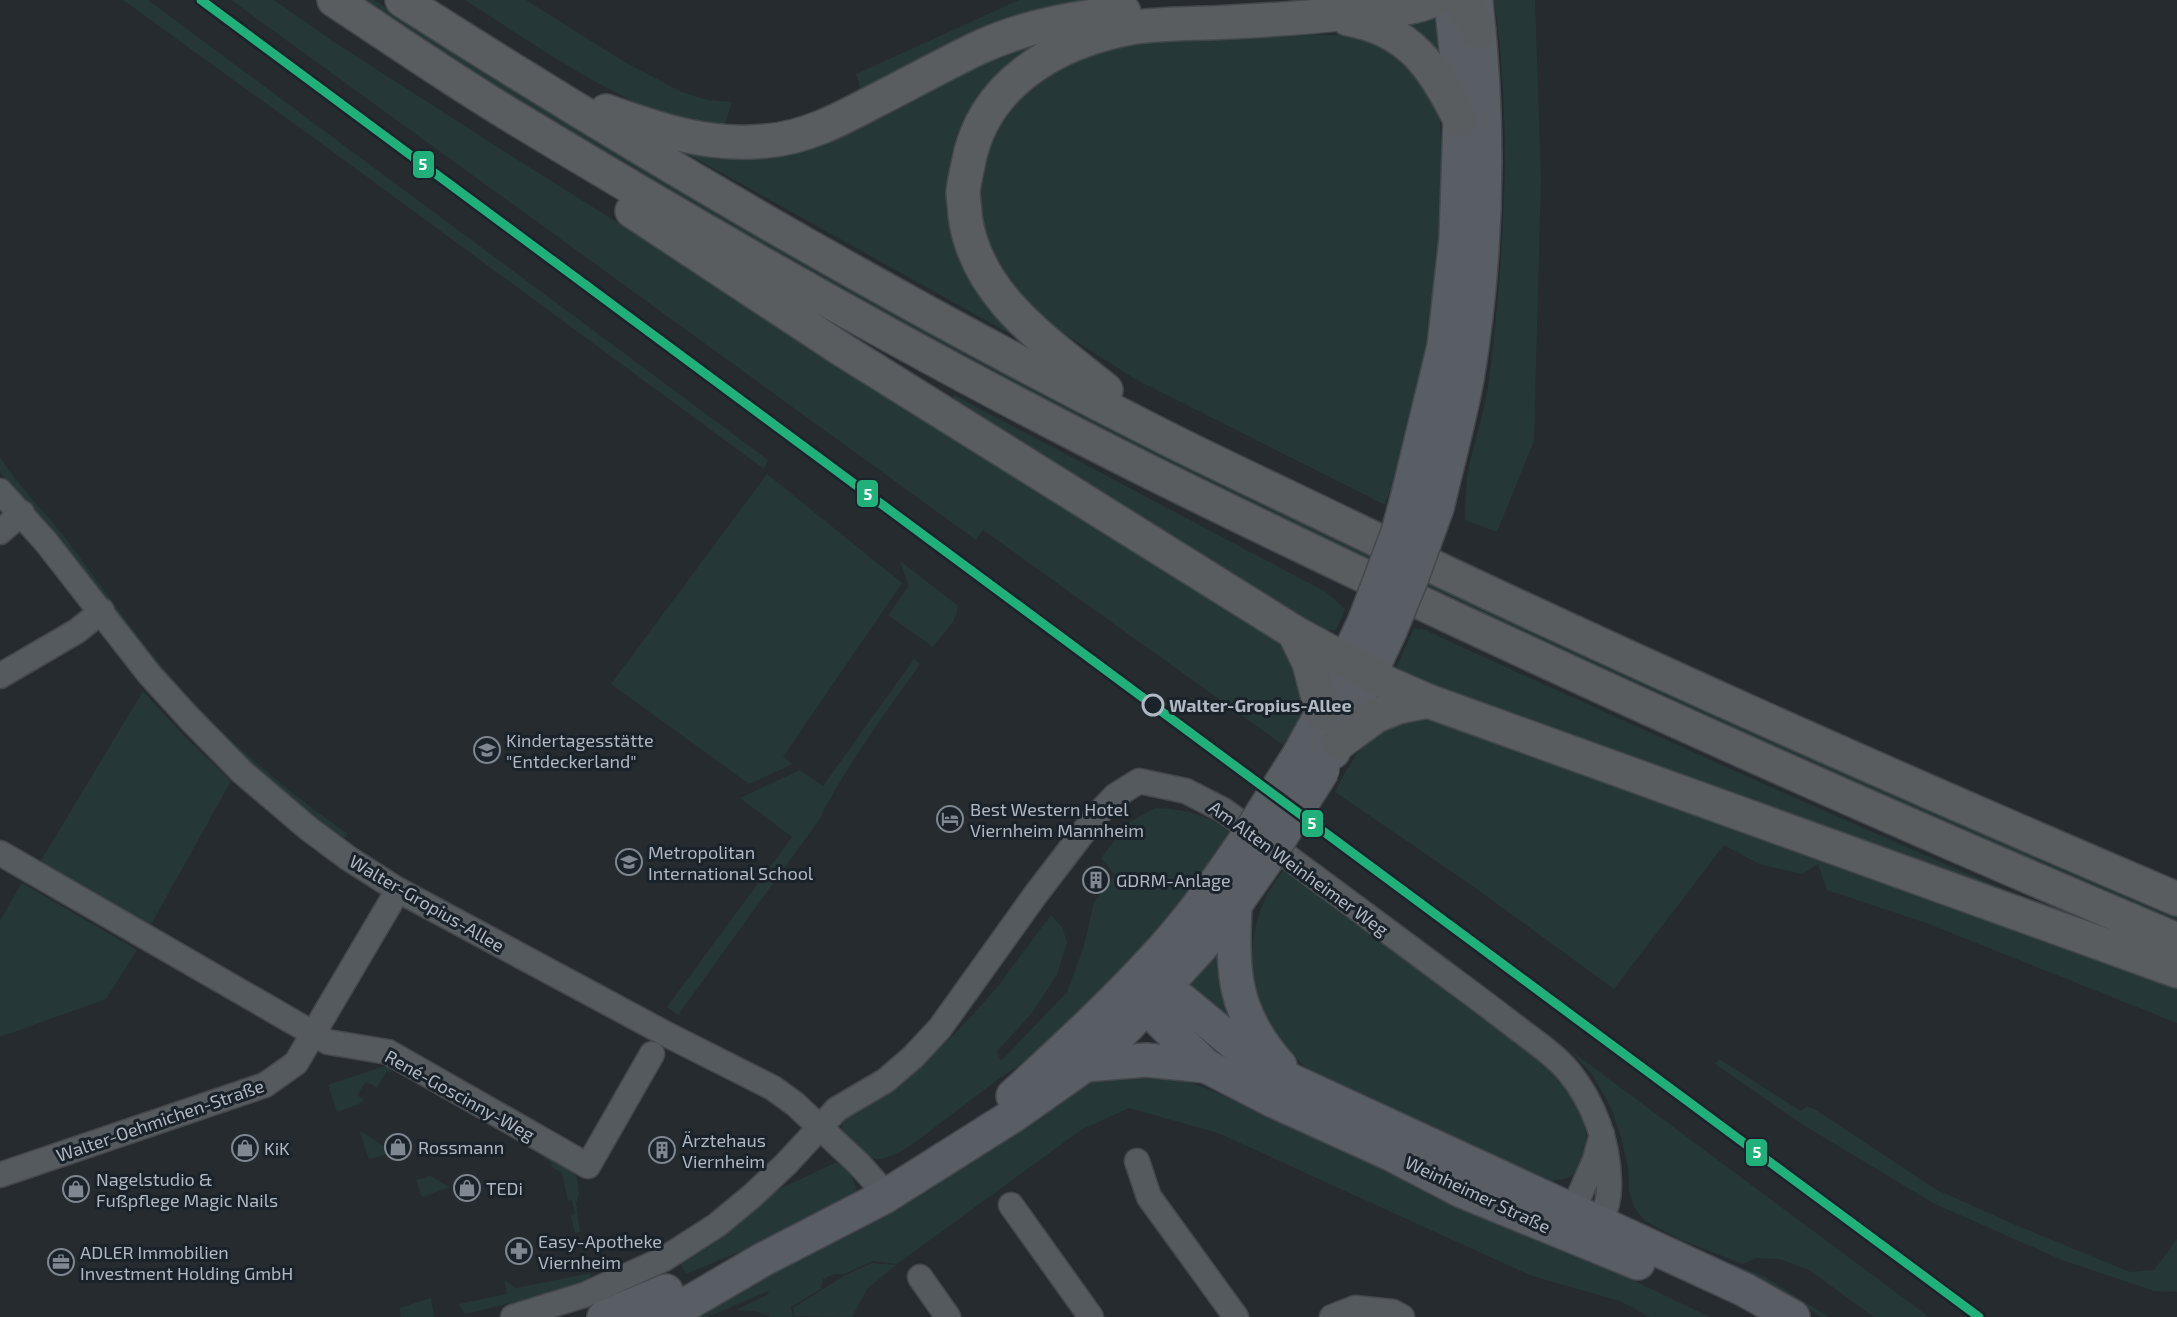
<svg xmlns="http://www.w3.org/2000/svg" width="2177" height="1317" viewBox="0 0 2177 1317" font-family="'Exo 2',sans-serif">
  <rect width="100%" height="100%" fill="#262b30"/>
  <g fill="#263737">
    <polygon points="123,0 148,0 768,460 764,469 340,157"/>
    <polygon points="231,0 274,0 334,42 521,162 940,425 954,395 1326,592 1345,609 1336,630 1272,635 1288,653 1303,695 1300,719 1283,745 983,530 976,540"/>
    <polygon points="356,0 374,0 574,124 810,262 2177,915 2177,923 1679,708 1155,459 992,373 805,270 568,132"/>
    <path d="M 465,0 L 526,0 L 626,63 L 682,92 L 708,100 L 732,102 L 723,129 C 697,124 671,119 647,108 C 583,79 524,38 465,0 Z"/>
    <polygon points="1019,0 1107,0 862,94 856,74"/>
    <path d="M 1494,0 L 1535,0 L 1541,179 L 1534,441 L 1497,532 L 1465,520 C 1466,502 1465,483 1469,466 C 1475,438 1485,410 1489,381 C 1504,256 1513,125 1494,0 Z"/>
    <polygon points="1435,14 1446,66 1388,20"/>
    <polygon points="1093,28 1025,59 954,214 1041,351 666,142 713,153 985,56"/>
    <polygon points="1310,35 1346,35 1376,43 1403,59 1435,100 1440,121 1442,170 1440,242 1432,318 1416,417 1385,505 1135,379 1046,322 1013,293 988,256 978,219 980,173 989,132 1014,97 1052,68 1127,44"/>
    <path d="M 0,457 C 18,487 45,511 66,539 C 99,582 130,628 165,670 C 218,733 280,787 348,834 L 344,839 L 288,800 L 252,768 L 162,673 L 47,525 L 0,473 Z"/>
    <polygon points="767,474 902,583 783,757 793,764 749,784 611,684"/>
    <path d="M 900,561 L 957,605 C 960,619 941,636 933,647 L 888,615 L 909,586 Z"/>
    <path d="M 1414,628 L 1420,630 L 1421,628 C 1655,736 1890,842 2127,942 L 1397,673 L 1396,668 Z"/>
    <path d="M 914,659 L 920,664 C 884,715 847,764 819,820 L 678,1015 L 667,1007 L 792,837 L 740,798 L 800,770 L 823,786 Z"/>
    <polygon points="143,691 187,739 231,781 149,928 39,864"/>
    <path d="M 1426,713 L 2177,985 L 2177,1023 L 1926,923 L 1827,890 L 1818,864 L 1802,874 L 1759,864 L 1724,845 L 1614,989 L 1467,882 L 1335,792 C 1348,767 1360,741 1387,728 C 1399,722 1413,718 1426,713 Z"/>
    <path d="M 1155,808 C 1184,809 1209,815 1232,832 L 1198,884 L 1116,984 L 1055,1042 L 1001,1077 L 913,1144 C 875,1168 869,1163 840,1133 L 844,1120 L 893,1087 L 953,1036 L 994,991 L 1051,915 L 1062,927 L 1067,942 L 1057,975 L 1032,1013 L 997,1051 L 1001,1061 L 1067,992 L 1084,946 L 1094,902 L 1115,875 L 1101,858 L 1127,824 Z"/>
    <path d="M 1285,868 L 1530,1050 C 1556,1076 1598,1118 1584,1157 C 1582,1164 1577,1172 1571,1176 C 1565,1180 1554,1180 1548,1182 L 1320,1082 C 1302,1064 1282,1045 1268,1023 C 1246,985 1247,934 1267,895 C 1272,886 1279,877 1285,868 Z"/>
    <polygon points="22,883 137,950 106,999 0,1037 0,920"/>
    <polygon points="1225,939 1241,1028 1182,989"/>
    <polygon points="1570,1050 1929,1317 1874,1317 1809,1270 1779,1259 1756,1258 1743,1264 1681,1240 1645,1221 1634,1207 1629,1191 1628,1167 1621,1137 1611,1108 1592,1074"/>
    <polygon points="1719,1059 1801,1111 1807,1106 1816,1110 1935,1189 2011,1223 2130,1272 2154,1270 2177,1239 2177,1292 2154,1291 2062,1260 1933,1203 1805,1126 1715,1064"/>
    <polygon points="388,1065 402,1073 401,1075 392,1070 390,1073 387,1071 377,1087 366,1082 357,1095 364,1100 359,1104 337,1112 328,1085"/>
    <polygon points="1124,1071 1186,1081 1208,1089 1563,1247 1710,1317 1650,1317 1620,1301 1532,1276 1218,1133 1129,1108 1081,1130 897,1264 873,1261 844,1274 834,1274 823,1279 821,1289 791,1307 793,1317 771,1317 755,1311 736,1310 769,1294 768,1291 708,1317 701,1317 696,1308 762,1279 879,1219 934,1184 1040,1111 1096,1078"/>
    <polygon points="359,1130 390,1150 384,1155 369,1159"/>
    <polygon points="545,1156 574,1173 578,1181 579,1194 576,1204 580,1232 575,1233 571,1216 575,1214 572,1200 568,1201 562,1173 551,1167 552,1163 544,1158"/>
    <polygon points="837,1162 850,1173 857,1190 855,1194 744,1250 686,1274 679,1261 771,1193"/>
    <polygon points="430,1176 450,1187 422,1197 416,1180"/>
    <polygon points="1683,1244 1765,1277 1829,1317 1822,1317 1764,1282"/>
    <polygon points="872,1263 896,1265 868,1288 852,1317 794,1316 793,1308 844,1276"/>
    <polygon points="591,1273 590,1278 552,1293 469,1313 464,1313 459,1304 507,1294 504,1280 516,1288"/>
    <polygon points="431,1298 434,1317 401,1317 399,1308"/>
  </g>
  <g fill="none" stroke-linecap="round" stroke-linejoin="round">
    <defs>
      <g id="street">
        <polyline points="0,491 46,542 149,674 190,719 242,772 309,829 348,858 398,890 666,1034 773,1088 795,1104 859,1164 876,1183 884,1197"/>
        <polyline points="0,532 22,513"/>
        <polyline points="0,676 77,631 102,611"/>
        <polyline points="0,853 328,1042 388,1052 588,1166 652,1054"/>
        <polyline points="1137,1161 1149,1197 1236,1317"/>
        <polyline points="0,1175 265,1085 296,1063 398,890"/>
        <polyline points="1011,1205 1091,1317"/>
        <polyline points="920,1277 948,1317"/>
        <path d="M 513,1317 L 584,1295 L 664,1259 L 717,1225 L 752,1196 L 786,1164 L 837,1109 L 885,1081 L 913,1057 L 940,1028 L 1036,894 L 1095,817 L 1115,796 L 1139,781 L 1186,791 L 1223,810 C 1301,866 1379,925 1456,982 C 1478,998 1500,1015 1521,1031 C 1538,1044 1556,1056 1569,1072 C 1594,1103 1608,1142 1609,1181 C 1610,1209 1601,1228 1575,1238 L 1572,1225 L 1573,1210 L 1595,1160 L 1602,1134"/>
        <polyline points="1332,1317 1355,1308 1393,1312 1402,1317"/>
      </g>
      <g id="secondary">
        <polyline points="1408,495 1444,346 1456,238 1460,120 1457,59 1451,0"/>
        <path d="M 1437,508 C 1447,465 1459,422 1467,379 C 1488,254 1490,128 1476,2"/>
        <polyline points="1333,752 1390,631"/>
        <polyline points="1300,753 1322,713 1365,620"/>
        <path d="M 1235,905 C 1232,973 1233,1013 1280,1066"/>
        <polyline points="1135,979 1164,989 1183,1001 1241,1049 1277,1074 1745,1290 1793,1317"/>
        <polyline points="1139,986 1161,1022 1206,1066 1274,1101 1391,1154 1462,1191 1638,1263"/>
        <polyline points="1085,1065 1146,1060 1206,1066"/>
        <path d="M 1013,1096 C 1064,1049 1115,1002 1161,951 C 1191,918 1217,882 1242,845"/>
        <polyline points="604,1317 666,1291"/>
        <polyline points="647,1317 685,1305 762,1260 884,1197 1014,1115 1085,1065 1127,1027 1200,948 1235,905 1265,862"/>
      </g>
      <g id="highway">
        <path d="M 334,0 C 395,40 455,82 517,119 C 725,245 937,366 1154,474 C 1490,640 1832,794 2177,940"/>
        <path d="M 402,0 C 649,158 903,306 1166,438 C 1226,468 1286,496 1346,525 C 1620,657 1898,780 2177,899"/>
        <polyline points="1461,0 1479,31"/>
        <path d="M 1348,19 C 1410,30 1434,67 1460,120"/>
        <path d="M 606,111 C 659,130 709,147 766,141 C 805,138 839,120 873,102 C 908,84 943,65 978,48 C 1025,26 1074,18 1124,12"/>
        <polyline points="632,211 841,349 1294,632 1389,684 1428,701 2177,971"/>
        <path d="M 1106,390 C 1047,342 975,296 965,215 C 965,207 963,199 963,192 C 964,183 966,174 968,165 C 982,84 1055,42 1130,28 C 1160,23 1199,24 1230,22 C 1272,20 1315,17 1357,12 C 1381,10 1411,11 1433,0"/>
        <polyline points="1294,632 1309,663 1322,713"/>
        <polyline points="1339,743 1376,716 1398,707 1428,701"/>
      </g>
    </defs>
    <use href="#street" stroke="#44474b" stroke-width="27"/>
    <use href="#secondary" stroke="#44474b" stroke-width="36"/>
    <use href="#highway" stroke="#42474c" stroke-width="36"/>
    <use href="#street" stroke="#555a5f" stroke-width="24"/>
    <use href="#secondary" stroke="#595e64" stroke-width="33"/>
    <use href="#highway" stroke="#5a5d60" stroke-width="33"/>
    <defs>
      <g id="secondary-bridge">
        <polyline points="1365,620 1398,532 1408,495"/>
        <polyline points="1390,631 1411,580 1437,508"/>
        <polyline points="1242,845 1300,753"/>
        <polyline points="1265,862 1323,770"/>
      </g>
    </defs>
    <use href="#secondary-bridge" stroke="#44474b" stroke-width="36" stroke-linecap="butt"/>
    <use href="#secondary-bridge" stroke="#595e64" stroke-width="33"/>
    <defs>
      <polyline id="tram-1" points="201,0 1979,1317"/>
    </defs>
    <use href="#tram-1" stroke="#1a222a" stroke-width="14"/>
    <use href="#tram-1" stroke="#20b17b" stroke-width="9"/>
  </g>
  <defs>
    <symbol id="school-ring" viewBox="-11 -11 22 22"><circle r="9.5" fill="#1a222a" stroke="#7f8790" stroke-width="1.5"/><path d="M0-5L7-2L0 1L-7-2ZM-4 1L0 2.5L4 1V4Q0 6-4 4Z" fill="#7f8790"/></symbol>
    <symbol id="hotel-ring" viewBox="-11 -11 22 22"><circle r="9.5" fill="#1a222a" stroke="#7f8790" stroke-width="1.5"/><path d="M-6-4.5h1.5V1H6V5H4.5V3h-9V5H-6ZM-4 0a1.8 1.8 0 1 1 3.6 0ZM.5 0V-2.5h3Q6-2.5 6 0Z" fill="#7f8790"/></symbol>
    <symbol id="building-ring" viewBox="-11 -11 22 22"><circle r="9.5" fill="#1a222a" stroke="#7f8790" stroke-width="1.5"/><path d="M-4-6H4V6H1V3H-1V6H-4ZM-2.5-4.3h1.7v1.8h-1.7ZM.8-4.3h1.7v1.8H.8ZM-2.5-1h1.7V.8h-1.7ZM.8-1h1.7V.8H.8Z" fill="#7f8790"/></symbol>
    <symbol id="shop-ring" viewBox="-11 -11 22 22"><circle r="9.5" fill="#1a222a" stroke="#7f8790" stroke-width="1.5"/><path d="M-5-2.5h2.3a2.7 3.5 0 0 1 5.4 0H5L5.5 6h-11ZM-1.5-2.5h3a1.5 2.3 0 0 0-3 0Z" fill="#7f8790"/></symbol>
    <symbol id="pharmacy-ring" viewBox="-11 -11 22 22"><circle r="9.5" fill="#1a222a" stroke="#7f8790" stroke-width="1.5"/><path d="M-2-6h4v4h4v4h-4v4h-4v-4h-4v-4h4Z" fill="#7f8790"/></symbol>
    <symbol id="office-ring" viewBox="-11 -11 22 22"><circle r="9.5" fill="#1a222a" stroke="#7f8790" stroke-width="1.5"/><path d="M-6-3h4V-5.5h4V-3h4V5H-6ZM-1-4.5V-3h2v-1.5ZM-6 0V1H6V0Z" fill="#7f8790"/></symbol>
  </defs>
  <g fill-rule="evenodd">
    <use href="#school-ring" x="472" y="735" width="30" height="30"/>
    <use href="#hotel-ring" x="935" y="804" width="30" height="30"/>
    <use href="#school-ring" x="614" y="847" width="30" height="30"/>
    <use href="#building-ring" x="1081" y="865" width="30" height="30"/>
    <use href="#shop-ring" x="383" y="1132" width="30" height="30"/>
    <use href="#shop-ring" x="230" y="1133" width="30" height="30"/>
    <use href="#building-ring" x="647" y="1135" width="30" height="30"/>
    <use href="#shop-ring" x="452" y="1173" width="30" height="30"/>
    <use href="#shop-ring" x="61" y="1174" width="30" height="30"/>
    <use href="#pharmacy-ring" x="504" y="1236" width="30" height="30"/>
    <use href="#office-ring" x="46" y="1247" width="30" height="30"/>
  </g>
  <circle fill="#1a222a" stroke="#afb8c3" stroke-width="3" cx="1153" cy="705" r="10"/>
  <g text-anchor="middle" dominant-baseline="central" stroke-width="6" stroke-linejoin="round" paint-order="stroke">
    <g font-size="18" font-weight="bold" fill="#afb8c3" stroke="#1a222a" text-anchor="start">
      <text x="1169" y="705">Walter-Gropius-Allee</text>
    </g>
    <g font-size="18" fill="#afb8c3" stroke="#1a222a" text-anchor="start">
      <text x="506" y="740">Kindertagesstätte<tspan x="506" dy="21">"Entdeckerland"</tspan></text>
      <text x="970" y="809">Best Western Hotel<tspan x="970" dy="21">Viernheim Mannheim</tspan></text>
      <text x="648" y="852">Metropolitan<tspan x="648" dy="21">International School</tspan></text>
      <text x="1116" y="880">GDRM-Anlage</text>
      <text x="682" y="1140">Ärztehaus<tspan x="682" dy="21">Viernheim</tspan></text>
      <text x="418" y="1147">Rossmann</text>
      <text x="264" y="1148">KiK</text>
      <text x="96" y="1179">Nagelstudio &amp;<tspan x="96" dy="21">Fußpflege Magic Nails</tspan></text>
      <text x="486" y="1188">TEDi</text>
      <text x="538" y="1241">Easy-Apotheke<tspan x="538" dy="21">Viernheim</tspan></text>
      <text x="80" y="1252">ADLER Immobilien<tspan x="80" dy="21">Investment Holding GmbH</tspan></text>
    </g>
    <g font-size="18" fill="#afb8c3" stroke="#1a222a">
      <text transform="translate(1299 868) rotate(36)">Am Alten Weinheimer Weg</text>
      <text transform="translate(427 903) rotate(30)">Walter-Gropius-Allee</text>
      <text transform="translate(460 1095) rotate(29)">René-Goscinny-Weg</text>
      <text transform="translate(160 1120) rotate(-19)">Walter-Oehmichen-Straße</text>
      <text transform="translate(1478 1194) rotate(25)">Weinheimer Straße</text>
    </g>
  </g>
  <g stroke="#1a222a" stroke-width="2">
    <rect x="412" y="150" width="23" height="29" rx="6" fill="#20b17b"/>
    <rect x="856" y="479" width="23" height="29" rx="6" fill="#20b17b"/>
    <rect x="1301" y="809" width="23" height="29" rx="6" fill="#20b17b"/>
    <rect x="1745" y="1138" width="23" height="29" rx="6" fill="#20b17b"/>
  </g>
  <g font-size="16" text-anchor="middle" font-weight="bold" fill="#fff">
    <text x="423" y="170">5</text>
    <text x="868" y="500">5</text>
    <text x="1312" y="829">5</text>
    <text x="1757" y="1158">5</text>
  </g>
</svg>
